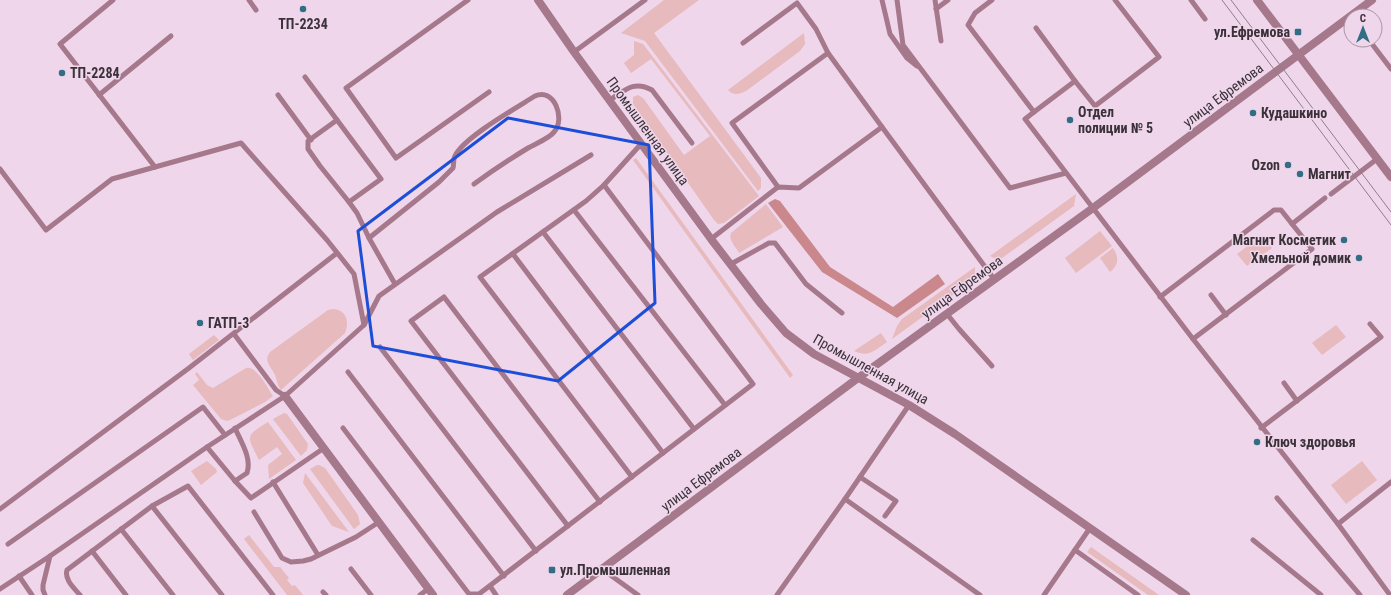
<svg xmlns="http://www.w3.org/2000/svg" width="1391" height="595" viewBox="0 0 1391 595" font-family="'Roboto Condensed',sans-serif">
  <rect width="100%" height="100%" fill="#efd6eb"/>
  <g fill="#e7babd">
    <polygon points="664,0 699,0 654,33 761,178 761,188 758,191 645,41 621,33"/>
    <path d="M 804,33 L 805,44 L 800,51 L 746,91 C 740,94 733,96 728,90 Z"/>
    <polygon points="634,41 643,44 759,196 724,223 718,224 714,220 633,104 633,97 638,95 643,98 684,155 710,136 651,59 631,73 624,63 634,55"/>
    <polygon points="636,158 793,375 790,378 633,160"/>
    <polygon points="1076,194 1074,206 1002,258 994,258 990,256"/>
    <path d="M 766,204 L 783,227 L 739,253 C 736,247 728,240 731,233 Z"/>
    <polygon points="1100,231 1112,246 1076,273 1065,258"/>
    <polygon points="1262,235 1272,248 1247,266 1237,254"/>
    <path d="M 1113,248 C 1119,257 1119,265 1110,272 L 1100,258 Z"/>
    <polygon points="975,267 975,277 972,281 892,339 897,326 902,319"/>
    <path d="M 333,309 C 346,310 350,321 345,333 L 281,390 C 277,385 277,380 275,375 C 271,366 263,361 270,352 L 328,310 Z"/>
    <polygon points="1336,325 1346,337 1322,355 1312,343"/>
    <path d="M 881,333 L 887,342 C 875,350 869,358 854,351 Z"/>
    <polygon points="214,335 219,340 193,360 189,354"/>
    <path d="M 246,368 C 257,366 267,387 273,396 L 265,402 L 230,420 L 227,421 L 221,419 L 193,385 L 199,380 L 195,374 L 197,372 L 207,385 L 213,388 Z"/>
    <polygon points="284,413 287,414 308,444 307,450 301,456 273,419"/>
    <path d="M 268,422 L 296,460 L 269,479 L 268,465 L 282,454 L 277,447 L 259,460 C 247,435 244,437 268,422 Z"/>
    <polygon points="207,461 216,469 217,472 201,485 191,471"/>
    <polygon points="1362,461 1377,480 1346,504 1331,485"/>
    <polygon points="317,465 319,465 325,468 358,515 360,524 354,529 310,469"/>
    <polygon points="305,473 349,532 332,526 303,483"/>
    <polygon points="249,535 274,567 280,567 289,578 287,580 292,586 295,585 303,595 287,595 244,539"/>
    <polygon points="1091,547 1159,595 1148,595 1087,552"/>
  </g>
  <polygon fill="#ca888d" points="775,199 780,201 830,267 893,307 938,274 945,284 897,318 822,272 768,203"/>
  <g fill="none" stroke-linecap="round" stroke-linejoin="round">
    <g stroke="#a6788b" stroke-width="5">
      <polyline points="113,0 60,44 155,167"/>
      <polyline points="249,0 256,10"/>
      <polyline points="468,0 346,88 396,158 489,92"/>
      <polyline points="882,0 890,34 907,58 917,66"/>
      <polyline points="897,0 903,45 1010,188 1066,173"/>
      <polyline points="935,0 941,41"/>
      <polyline points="992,0 975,13 968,25 1034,112 1025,119 1193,339 1338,524 1390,595"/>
      <polyline points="1191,0 1205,19"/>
      <polyline points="936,9 948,0"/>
      <polyline points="1036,28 1075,81"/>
      <polyline points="1369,40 1391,69"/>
      <polyline points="574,52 645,0"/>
      <polyline points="305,77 381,179 349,202 357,213 369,238 395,284"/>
      <polyline points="99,95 171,36"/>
      <polyline points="278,95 311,140"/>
      <path d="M 610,100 C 625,90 634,80 652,90 L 692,143"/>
      <polyline points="1034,112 1075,81 1095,106 1159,57 1115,0"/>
      <polyline points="337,120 308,141 308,149 320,166 349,202"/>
      <polyline points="882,127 994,279"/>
      <polyline points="0,169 46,230 112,179 241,143 327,240 354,274 364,325 285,396 207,447 50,556 0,589"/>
      <polyline points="778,187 732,123 828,53"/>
      <polyline points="1331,194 1377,159"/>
      <polyline points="574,210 725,405"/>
      <polyline points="1292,224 1325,198"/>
      <polyline points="543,232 694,429"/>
      <path d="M 369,238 L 439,182 L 453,168 C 454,165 453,159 455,156 C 463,138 516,108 535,96 C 554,87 566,119 554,132 C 550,138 535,144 528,148 C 510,159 492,171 474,184"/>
      <polyline points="711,239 778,187 799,188 882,127 828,53 816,29 797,3 743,43"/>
      <polyline points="513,254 663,453"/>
      <polyline points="731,264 769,243 775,243 806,284 842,313"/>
      <polyline points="1211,295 1226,315"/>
      <polyline points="1160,297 1274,210 1281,210 1312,249 1193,339"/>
      <polyline points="947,314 959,329 992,366"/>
      <polyline points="364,325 379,296 497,212 591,155"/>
      <polyline points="234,334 276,390 285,396"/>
      <polyline points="380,347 536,551"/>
      <polyline points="348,372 504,576"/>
      <polyline points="1284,383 1297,401"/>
      <polyline points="343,428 469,594 479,594 753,384 604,185"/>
      <polyline points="1261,428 1381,337 1370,324"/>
      <polyline points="207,447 235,481 251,498 324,448"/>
      <polyline points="632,477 480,277 586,201 604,185 641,144"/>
      <polyline points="860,477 896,501 885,516"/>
      <path d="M 235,481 L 247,473 C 252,458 241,442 235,428"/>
      <polyline points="273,482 318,555"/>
      <polyline points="1277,498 1360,595"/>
      <polyline points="845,499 980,595"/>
      <polyline points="152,506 222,595"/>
      <polyline points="0,509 189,368 337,253"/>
      <polyline points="254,512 282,558 291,562 303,561 311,559 356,537 379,522"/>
      <polyline points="1338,524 1391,482"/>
      <polyline points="568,526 411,321 444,297 600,502"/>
      <polyline points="121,529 173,595"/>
      <polyline points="1253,540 1321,595"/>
      <polyline points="8,544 203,407 225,435"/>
      <polyline points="1075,550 1138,595"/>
      <polyline points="92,551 126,595"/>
      <polyline points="351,569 371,595"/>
      <polyline points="602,569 638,595"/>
      <polyline points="19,576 32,595"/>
      <polyline points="490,586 496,595"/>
      <polyline points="323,592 326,595"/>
      <polyline points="45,595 43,590 43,585 50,556"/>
      <path d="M 80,595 C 74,588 64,579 67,570 L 152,506 L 188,486 L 273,595"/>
      <polyline points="420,595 428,589"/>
      <polyline points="777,595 845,499 909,405"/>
      <polyline points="1044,595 1090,528"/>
    </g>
    <polyline stroke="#a6788b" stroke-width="8" points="285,396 433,595"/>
    <g stroke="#a6788b" stroke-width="8">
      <polyline points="538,0 574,52 711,239 761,304 786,333 814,354 909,405 955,434 1186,595"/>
      <polyline points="1257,0 1391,177"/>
      <polyline points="567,595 858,378 1093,208 1372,0"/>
    </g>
    <g stroke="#8f7e8c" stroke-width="1">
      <polyline points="1222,0 1391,225"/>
      <polyline points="1231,0 1391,212"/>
    </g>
  </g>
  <path fill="none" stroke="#1d4ed8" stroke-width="3" stroke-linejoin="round" d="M 508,118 L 649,145 L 655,303 L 558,381 L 373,346 L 358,231 Z"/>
  <g fill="#316e85" stroke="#efd6eb" stroke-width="1.5">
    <circle cx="303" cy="9" r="4"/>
    <rect x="1294" y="28" width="8" height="8" rx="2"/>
    <circle cx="62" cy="73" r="4"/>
    <circle cx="1253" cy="113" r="4"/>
    <circle cx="1070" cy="120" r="4"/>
    <circle cx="1288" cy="165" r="4"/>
    <circle cx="1300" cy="174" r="4"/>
    <circle cx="1344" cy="240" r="4"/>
    <circle cx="1359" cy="258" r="4"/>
    <circle cx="200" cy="323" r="4"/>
    <circle cx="1257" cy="442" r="4"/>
    <rect x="548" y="566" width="8" height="8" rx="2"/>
  </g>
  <g text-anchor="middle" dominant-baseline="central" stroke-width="3" stroke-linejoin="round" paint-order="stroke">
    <g font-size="14" font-weight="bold" fill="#3a3139" stroke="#efd6eb" text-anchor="start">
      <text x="303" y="24" text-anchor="middle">ТП-2234</text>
      <text x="1290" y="32" text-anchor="end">ул.Ефремова</text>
      <text x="70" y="73">ТП-2284</text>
      <text x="1078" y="112">Отдел<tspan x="1078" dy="16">полиции № 5</tspan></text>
      <text x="1261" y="113">Кудашкино</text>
      <text x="1280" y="165" text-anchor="end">Ozon</text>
      <text x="1308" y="174">Магнит</text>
      <text x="1336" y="240" text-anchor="end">Магнит Косметик</text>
      <text x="1351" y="258" text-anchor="end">Хмельной домик</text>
      <text x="208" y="323">ГАТП-3</text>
      <text x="1265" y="442">Ключ здоровья</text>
      <text x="560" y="570">ул.Промышленная</text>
    </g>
    <g font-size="14" fill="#3a3139" stroke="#efd6eb">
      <text transform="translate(1223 95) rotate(-37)">улица Ефремова</text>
      <text transform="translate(648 131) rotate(54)">Промышленная улица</text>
      <text transform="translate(962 287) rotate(-36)">улица Ефремова</text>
      <text transform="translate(871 369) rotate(29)">Промышленная улица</text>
      <text transform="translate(701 479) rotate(-37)">улица Ефремова</text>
    </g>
  </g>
  <g transform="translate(1363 28)"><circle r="19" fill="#efd6eb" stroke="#a794a4"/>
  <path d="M0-3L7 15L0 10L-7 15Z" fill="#316e85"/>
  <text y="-6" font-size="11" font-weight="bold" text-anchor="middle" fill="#3a3139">С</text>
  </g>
</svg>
